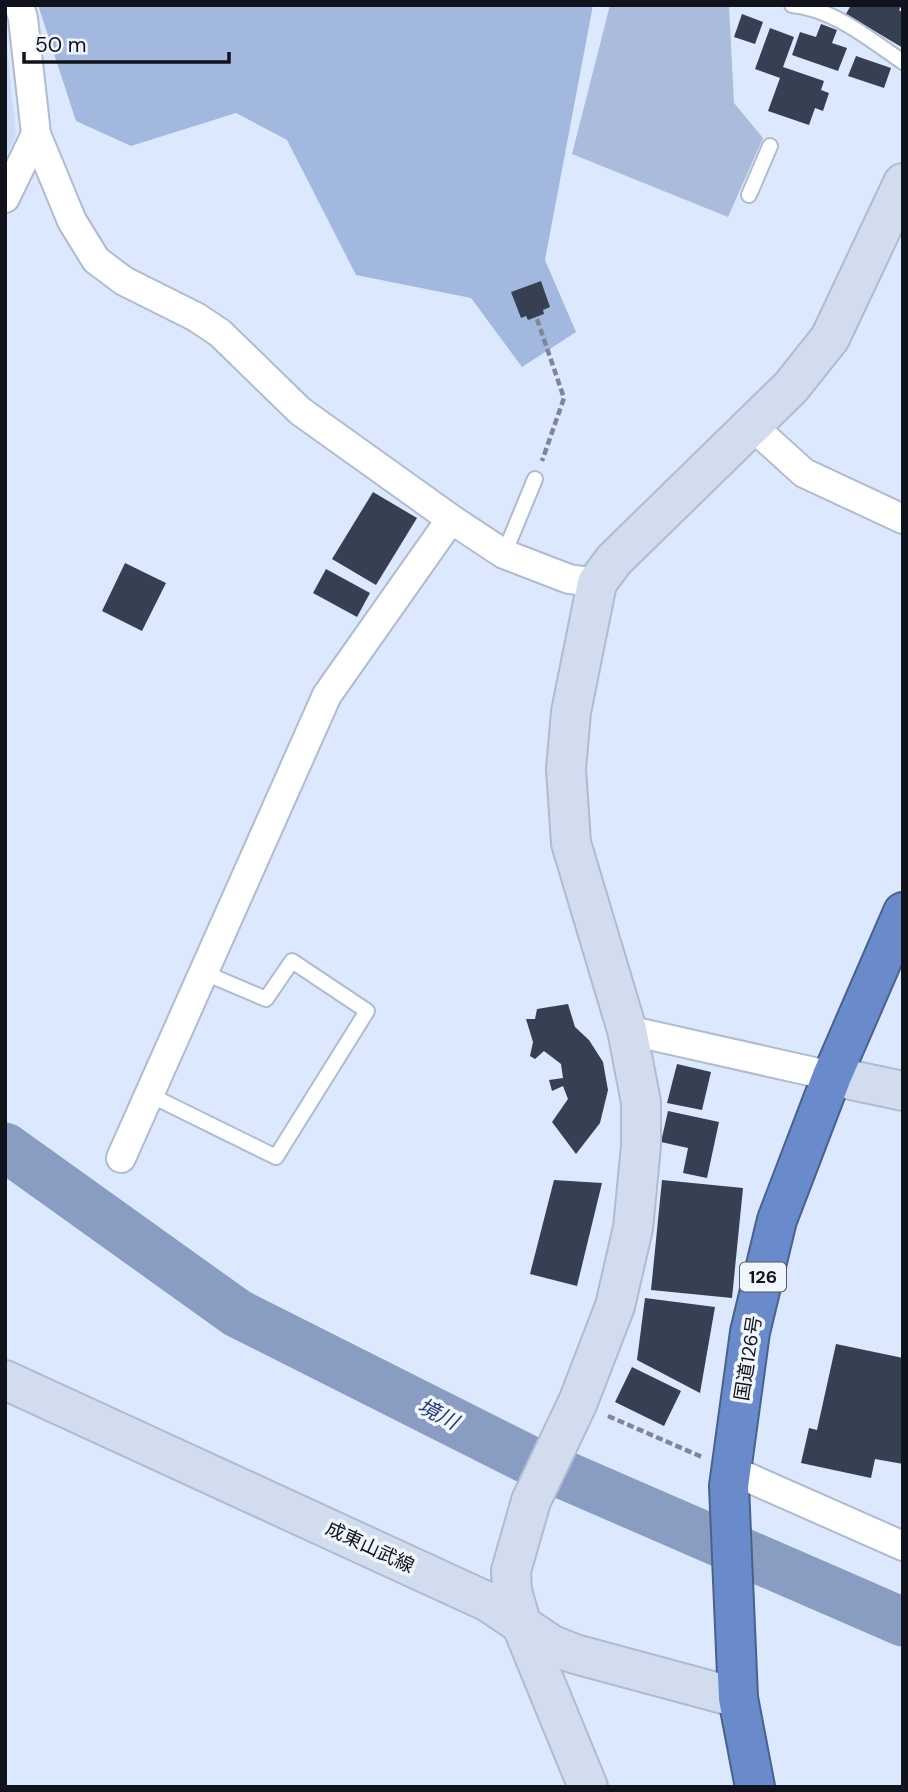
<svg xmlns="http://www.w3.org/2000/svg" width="908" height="1792" viewBox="0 0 908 1792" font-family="'DM Sans','Noto Sans JP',sans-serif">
  <rect width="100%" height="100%" fill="#dce8fe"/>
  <polygon fill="#cbdbf7" points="5,31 16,135 5,158"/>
  <polygon fill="#aabbdb" points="610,5 729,5 734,103 763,138 728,217 572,154"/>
  <polygon fill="#a3b8df" points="38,5 593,5 545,260 576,332 522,367 471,298 356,275 287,140 236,113 131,146 76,121"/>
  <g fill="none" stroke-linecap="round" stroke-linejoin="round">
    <polyline stroke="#899dc3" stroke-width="49" points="5,1147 237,1313 525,1458 903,1622"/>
  </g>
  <g fill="#374052">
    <polygon points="851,5 902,5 899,10 903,13 903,48 846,14"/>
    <polygon points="742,14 763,22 755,44 734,37"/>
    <polygon points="821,24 837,30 832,43 847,48 838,71 792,55 800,32 816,37"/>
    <polygon points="770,28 794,37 783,67 824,81 821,90 829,93 823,111 815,108 809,125 768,111 780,78 755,69"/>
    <polygon points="856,56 891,68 884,88 848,76"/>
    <polygon points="541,281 550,307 543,310 544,314 528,320 526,316 521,318 511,292"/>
    <polygon points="373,492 417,518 376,585 332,559"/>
    <polygon points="125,563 166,583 142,631 102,611"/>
    <polygon points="326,569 370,593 357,617 313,593"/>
    <polygon points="568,1004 575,1027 589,1040 603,1062 608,1090 600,1123 576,1154 552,1122 568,1099 563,1086 552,1091 549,1080 563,1078 561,1064 544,1051 535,1059 530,1056 533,1042 526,1019 535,1019 537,1009"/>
    <polygon points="677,1064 711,1072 702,1110 667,1103"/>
    <polygon points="668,1111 719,1122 707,1178 683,1173 688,1148 661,1142"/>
    <polygon points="554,1180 602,1183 577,1286 530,1274"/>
    <polygon points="662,1180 743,1188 732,1298 651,1290"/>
    <polygon points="645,1298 715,1307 700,1393 637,1360"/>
    <polygon points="836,1344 903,1358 903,1464 875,1459 871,1478 801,1463 809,1428 817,1430"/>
    <polygon points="632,1367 681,1391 664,1426 615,1402"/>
  </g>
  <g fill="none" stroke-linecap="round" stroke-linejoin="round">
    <defs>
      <g id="lane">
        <path d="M 792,5 C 834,9 869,39 903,62"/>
        <polyline points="749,195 770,146"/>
        <polyline points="504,554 535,479"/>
        <polyline points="150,1095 276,1157 367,1011 292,961 266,999 205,973"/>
      </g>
      <g id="street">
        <polyline points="19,5 23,18 36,134 72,221 96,260 124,281 196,317 220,333 300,411 451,519 504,554 569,579 597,583"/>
        <polyline points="5,198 36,134"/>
        <polyline points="751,425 804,473 903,519"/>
        <polyline points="627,1030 832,1076"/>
        <polyline points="121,1158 327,695 451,519"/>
        <polyline points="731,1470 903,1546"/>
      </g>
      <g id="secondary">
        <polyline points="832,1076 903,1091"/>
        <polyline points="5,1380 488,1602 552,1645 575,1654 738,1698"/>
        <polyline points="588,1787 522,1626 512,1591 511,1571 531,1501 578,1402 615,1306 633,1228 641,1146 641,1102 627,1030 571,843 566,769 571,712 597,583 614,560 791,387 830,338 903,183"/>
      </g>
      <polyline id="highway" points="755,1787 738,1698 729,1486 750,1332 777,1220 832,1076 903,912"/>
    </defs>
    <use href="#lane" stroke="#afbbcf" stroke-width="18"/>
    <use href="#street" stroke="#afbbcf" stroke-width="32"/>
    <use href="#secondary" stroke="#afbbcf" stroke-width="42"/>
    <use href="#highway" stroke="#4a618d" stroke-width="42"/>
    <g stroke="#7f8796" stroke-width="4.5" stroke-dasharray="7 3.5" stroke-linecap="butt">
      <polyline points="537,319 564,398 542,461"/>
      <polyline points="608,1416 702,1457"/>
    </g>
    <use href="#lane" stroke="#fff" stroke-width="14"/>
    <use href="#street" stroke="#fff" stroke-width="28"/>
    <use href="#secondary" stroke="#d2dcef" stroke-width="38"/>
    <use href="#highway" stroke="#6a8bcb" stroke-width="38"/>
  </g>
  <g text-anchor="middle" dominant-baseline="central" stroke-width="7" stroke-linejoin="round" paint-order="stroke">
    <rect fill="#f0f5fe" stroke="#53575f" stroke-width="2" x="740" y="1262.5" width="46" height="29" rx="5"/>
    <g font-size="18" font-weight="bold" fill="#10131b">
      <text x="763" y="1277">126</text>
    </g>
    <g font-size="19" fill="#10131b" stroke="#f0f5fe">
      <text transform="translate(748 1358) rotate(-81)">国道126号</text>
      <text transform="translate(370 1547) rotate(25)">成東山武線</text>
    </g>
    <g font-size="21" font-style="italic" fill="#263f70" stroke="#f0f5fe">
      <text transform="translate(438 1414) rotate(27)">境川</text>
    </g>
  </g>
  <rect width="908" height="1792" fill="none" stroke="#10131b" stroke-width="14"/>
  <path d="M24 52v10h205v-10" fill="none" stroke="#10131b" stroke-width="3.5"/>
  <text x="35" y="52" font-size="21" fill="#10131b" stroke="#f0f5fe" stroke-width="5" paint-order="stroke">50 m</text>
</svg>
